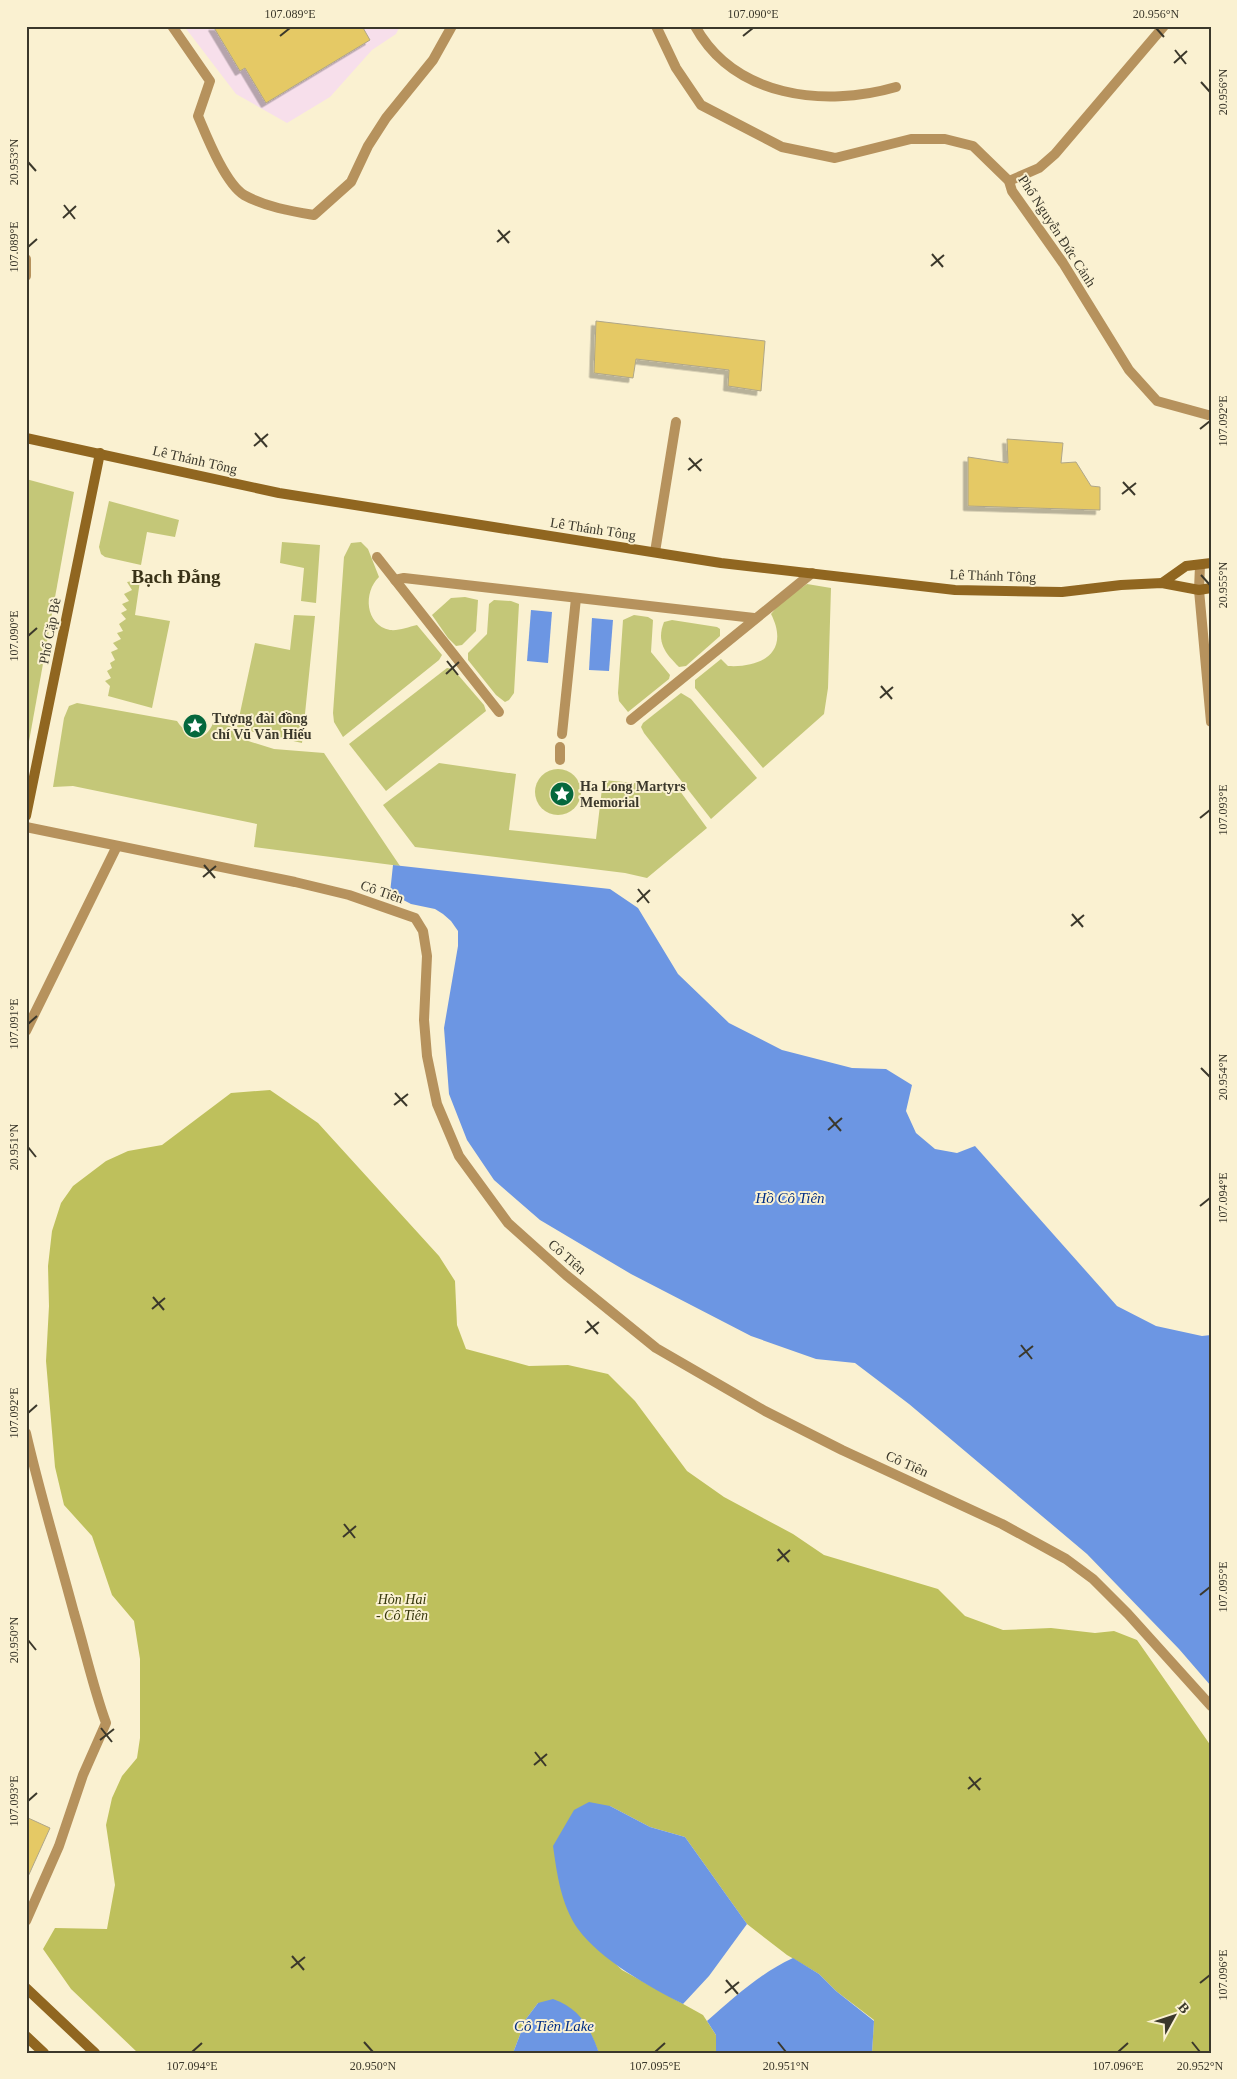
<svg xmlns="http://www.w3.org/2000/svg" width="1237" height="2079" viewBox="0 0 1237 2079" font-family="'Times New Roman',serif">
  <defs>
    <filter id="shadow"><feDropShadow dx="-4.5" dy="4.5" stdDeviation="0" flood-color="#0004"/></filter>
  </defs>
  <rect width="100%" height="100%" fill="#faf1d1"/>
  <polygon fill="#f7dfeb" points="184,26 400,26 396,34 372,50 330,97 287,123 236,94"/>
  <g fill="#c4c778">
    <polygon points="26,479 74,492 26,758"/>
    <polygon points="109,501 179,520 175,537 147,532 141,565 105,557 101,554 99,547"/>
    <polygon points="282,542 320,545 316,603 301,601 304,568 280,563"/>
    <path d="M 361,542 L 368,549 L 379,577 C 363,592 365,625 390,630 C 399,631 408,627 417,625 L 442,655 L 439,660 L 343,737 L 334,722 L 333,713 L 344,557 L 351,543 Z"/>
    <polygon points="134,573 141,574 135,615 170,621 152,708 108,696 110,686 105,681 111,678 107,671 112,668 110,663 115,660 111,652 118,649 113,643 121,639 117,633 123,631 119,624 126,619 121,613 127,610 122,604 129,601 124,594 132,590 127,582 133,581"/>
    <path d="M 807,584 L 831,588 L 828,688 L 824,714 L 763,768 L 700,694 L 695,688 L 695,680 L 721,659 L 728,666 C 763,668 790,651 771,614 L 781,602 Z"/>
    <polygon points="465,597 478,600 476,631 462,645 456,646 448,638 432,615 451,598"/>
    <polygon points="494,600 511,601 519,604 514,693 509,700 505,702 496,695 468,660 468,653 487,634 489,604"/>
    <path d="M 294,615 L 315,616 L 302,743 L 245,730 L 242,739 L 274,749 L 324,753 L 400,866 L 254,847 L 257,824 L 73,786 L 53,787 L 64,718 L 69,706 L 77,703 L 177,721 C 187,736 204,746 213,723 L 237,727 L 255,643 L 290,650 Z"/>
    <polygon points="634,615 648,617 653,620 651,652 670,675 669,679 628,712 619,701 618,693 623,620"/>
    <path d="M 672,620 L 717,627 L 720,629 L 720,636 L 686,666 L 679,667 C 665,653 656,642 664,622 Z"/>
    <polygon points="447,668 453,669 484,705 486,711 386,791 349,744"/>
    <polygon points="681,693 691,699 757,778 711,819 644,733 641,727 643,723"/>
    <polygon points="439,763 516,774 509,830 596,839 603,780 677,787 707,828 647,878 625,873 415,847 383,805"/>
    <circle cx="558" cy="792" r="23"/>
  </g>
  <polygon fill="#bec05c" points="270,1090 318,1123 439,1256 455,1281 457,1325 466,1349 529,1366 568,1365 608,1374 635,1401 687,1471 724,1497 793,1534 824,1555 938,1589 965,1616 1003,1630 1051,1628 1095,1633 1114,1631 1137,1640 1211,1746 1211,2053 872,2053 874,2020 836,1991 819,1974 787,1955 747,1924 685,1837 650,1827 610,1806 578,1928 622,1970 703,2015 716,2035 716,2053 599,2053 585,2020 538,2003 526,2019 513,2053 138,2053 71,1989 43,1949 55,1928 107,1929 115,1885 106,1825 112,1798 122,1776 137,1758 140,1738 140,1659 134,1621 112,1595 92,1536 64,1505 55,1467 46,1361 49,1306 48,1266 52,1231 61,1203 73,1186 106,1161 128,1151 162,1145 231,1093"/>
  <g fill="#6c96e3">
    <polygon points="531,610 552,612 548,663 527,661"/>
    <polygon points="592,618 613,620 609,671 589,670"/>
    <polygon points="393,865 610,889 638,908 678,974 729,1023 782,1050 852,1068 886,1069 912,1085 906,1111 916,1133 935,1149 957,1153 975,1146 1117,1306 1156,1326 1202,1336 1211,1335 1211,1686 1179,1649 1087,1554 909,1404 855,1363 816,1359 751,1336 631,1274 540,1220 494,1180 467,1140 449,1094 444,1028 458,946 458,931 451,921 443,914 435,909 411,904 390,893"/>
    <path d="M 589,1802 L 610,1806 L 650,1827 L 685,1837 L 747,1924 L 709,1976 L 683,2004 C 648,1986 602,1961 578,1929 C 561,1905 557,1874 553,1846 L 574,1810 Z"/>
    <path d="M 793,1958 L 819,1974 L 836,1991 L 874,2021 L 872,2053 L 716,2053 L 716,2035 L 707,2021 C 735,1997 759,1974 793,1958 Z"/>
    <path d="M 553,1999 C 579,2008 590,2027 599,2053 L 513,2053 L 526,2019 L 538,2003 Z"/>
  </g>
  <g fill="#e5c965" stroke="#afa688" filter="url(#shadow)">
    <polygon points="213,26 362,26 370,40 266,103 245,68 240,71"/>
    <polygon points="596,321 765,341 761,391 728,386 729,370 636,359 633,378 594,373"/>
    <polygon points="1007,439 1063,443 1061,463 1076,462 1091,486 1100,487 1100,510 968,506 968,457 1008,463"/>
    <polygon points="26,1817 50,1828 26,1881"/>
  </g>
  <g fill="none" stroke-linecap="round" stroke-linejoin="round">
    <g stroke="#b6925d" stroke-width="10">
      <path d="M 172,26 L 210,81 L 198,116 C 207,137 225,183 244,195 C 266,207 290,211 314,215 L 351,182 L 368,146 L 386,118 L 433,60 L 452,26"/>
      <path d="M 695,26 C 734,97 824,108 896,87"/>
      <polyline points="1009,181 1039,168 1055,154 1164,26"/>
      <polyline points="655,552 676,422"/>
      <polyline points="1200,565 1199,590 1211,722"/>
    </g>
    <g stroke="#b6925d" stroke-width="10">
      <polyline points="656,26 676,68 701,105 782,147 835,158 911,139 945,139 973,146 1009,181 1012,191 1063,263 1129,370 1157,401 1208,415"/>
      <polyline points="26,259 26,276"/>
      <polyline points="377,557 499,712"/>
      <polyline points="395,580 404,578 754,618"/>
      <polyline points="631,720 812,573"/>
      <polyline points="562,734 576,598"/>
      <polyline points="560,747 560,760"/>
      <polyline points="26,827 295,882 349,895 415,918 423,931 427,956 424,1020 427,1056 437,1104 459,1156 508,1223 566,1275 656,1348 765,1411 842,1450 1002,1524 1066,1559 1093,1579 1128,1614 1211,1706"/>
      <polyline points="26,1031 117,846"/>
      <path d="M 26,1433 C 40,1494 58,1553 74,1613 C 85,1650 93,1687 106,1723 L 83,1775 L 59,1846 L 26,1921"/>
    </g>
    <g stroke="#906620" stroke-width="10">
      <polyline points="26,438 279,493 721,563 955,590 1062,592 1121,585 1162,583 1199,590 1211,588"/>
      <polyline points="1162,583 1186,566 1211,563"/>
      <polyline points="26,816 100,453"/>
      <polyline points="26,1988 95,2053"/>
      <polyline points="26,2036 44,2053"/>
    </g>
  </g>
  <path fill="none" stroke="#3b382b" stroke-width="2" d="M 1156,28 L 1164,37M 280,36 L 290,28M 743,36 L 753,28M 1175,50 L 1186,64M 1174,63 L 1187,51M 1201,82 L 1210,92M 28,162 L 36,171M 64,205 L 75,219M 63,218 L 76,206M 498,230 L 509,243M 497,242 L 510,231M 28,247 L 37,239M 932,254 L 943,267M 931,266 L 944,255M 1200,429 L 1210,421M 255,433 L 267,447M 254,446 L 268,434M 689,458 L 701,471M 688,470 L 702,459M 1123,482 L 1135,495M 1122,494 L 1136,483M 1201,575 L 1210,585M 28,636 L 37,628M 447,661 L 458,675M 446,674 L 459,662M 881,686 L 892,699M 880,698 L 893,687M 1200,818 L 1210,810M 204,865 L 215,878M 203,877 L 216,866M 638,889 L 649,903M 637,902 L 650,890M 1072,914 L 1083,927M 1071,926 L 1084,915M 28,1024 L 37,1016M 1201,1068 L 1210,1077M 395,1093 L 407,1106M 394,1105 L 408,1094M 829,1117 L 841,1131M 828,1130 L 842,1118M 28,1147 L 36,1157M 1200,1206 L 1210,1198M 153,1297 L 164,1310M 152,1309 L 165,1298M 587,1321 L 598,1334M 585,1333 L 599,1322M 1021,1345 L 1032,1359M 1019,1357 L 1033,1346M 28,1413 L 37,1405M 344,1524 L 355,1538M 343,1537 L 356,1526M 778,1549 L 789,1562M 777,1561 L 790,1550M 1200,1595 L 1210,1587M 28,1640 L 36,1650M 101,1728 L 112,1742M 100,1740 L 114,1729M 535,1752 L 546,1766M 534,1765 L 547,1754M 969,1777 L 980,1790M 968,1789 L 981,1778M 28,1801 L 37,1793M 292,1956 L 304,1970M 291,1968 L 305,1957M 726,1980 L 738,1994M 1200,1983 L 1210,1975M 725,1993 L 739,1982M 364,2042 L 373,2052M 778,2042 L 786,2052M 1192,2042 L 1200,2052M 192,2052 L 202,2043M 655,2052 L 665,2043M 1118,2052 L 1128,2043"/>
  <defs>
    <symbol id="sight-disc" viewBox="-11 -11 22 22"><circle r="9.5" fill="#05683d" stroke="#faf1d1"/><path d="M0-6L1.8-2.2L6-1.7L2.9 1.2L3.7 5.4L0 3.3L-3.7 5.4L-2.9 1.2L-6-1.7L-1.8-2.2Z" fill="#fff"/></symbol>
  </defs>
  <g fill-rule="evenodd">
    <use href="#sight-disc" x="181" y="712" width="28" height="28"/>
    <use href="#sight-disc" x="548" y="780" width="28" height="28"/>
  </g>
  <g text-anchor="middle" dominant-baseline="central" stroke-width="4" stroke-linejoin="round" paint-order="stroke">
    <g font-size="14" fill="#3b382b" stroke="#faf1d1">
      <text transform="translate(1057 231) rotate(57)">Phố Nguyễn Đức Cảnh</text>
      <text transform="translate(195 460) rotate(13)">Lê Thánh Tông</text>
      <text transform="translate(593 529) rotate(9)">Lê Thánh Tông</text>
      <text transform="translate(993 576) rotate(2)">Lê Thánh Tông</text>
      <text transform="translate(50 631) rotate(-79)">Phố Cặp Bè</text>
      <text transform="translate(382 892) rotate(19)">Cô Tiên</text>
      <text transform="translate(567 1257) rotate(41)">Cô Tiên</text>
      <text transform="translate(907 1464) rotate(24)">Cô Tiên</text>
    </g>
    <g font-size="14" font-weight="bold" fill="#3b382b" stroke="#faf1d1" text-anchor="start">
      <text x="212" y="718">Tượng đài đồng<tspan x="212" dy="16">chí Vũ Văn Hiếu</tspan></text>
      <text x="580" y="786">Ha Long Martyrs<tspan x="580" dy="16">Memorial</tspan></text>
    </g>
    <g font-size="14" font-style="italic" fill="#36360b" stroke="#faf1d1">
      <text x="402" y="1599">Hòn Hai<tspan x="402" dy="16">- Cô Tiên</tspan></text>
    </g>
    <g font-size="15" font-style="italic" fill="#002d84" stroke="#faf1d1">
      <text x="790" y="1198">Hồ Cô Tiên</text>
      <text x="554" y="2026">Cô Tiên Lake</text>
    </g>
    <g font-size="19" font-weight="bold" fill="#393217" stroke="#faf1d1">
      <text x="176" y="576">Bạch Đằng</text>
    </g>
  </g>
  <rect width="1237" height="2079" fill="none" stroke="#faf1d1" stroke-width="55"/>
  <g transform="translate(1174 2016) rotate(50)" stroke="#faf1d1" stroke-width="4" paint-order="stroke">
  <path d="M0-4L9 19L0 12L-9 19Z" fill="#3b382b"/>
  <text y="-8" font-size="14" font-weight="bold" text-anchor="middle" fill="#3b382b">B</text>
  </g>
  <rect x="28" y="28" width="1182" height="2024" fill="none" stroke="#3b382b" stroke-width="2"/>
  <g font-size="12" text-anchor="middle" fill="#3b382b">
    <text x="290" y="18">107.089°E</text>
    <text x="753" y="18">107.090°E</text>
    <text x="1156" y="18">20.956°N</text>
    <text transform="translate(1223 92) rotate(-90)" y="4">20.956°N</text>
    <text transform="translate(14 162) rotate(-90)" y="4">20.953°N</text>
    <text transform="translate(14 247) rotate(-90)" y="4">107.089°E</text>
    <text transform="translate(1223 421) rotate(-90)" y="4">107.092°E</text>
    <text transform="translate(1223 585) rotate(-90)" y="4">20.955°N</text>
    <text transform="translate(14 636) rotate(-90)" y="4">107.090°E</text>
    <text transform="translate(1223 810) rotate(-90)" y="4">107.093°E</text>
    <text transform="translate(14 1024) rotate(-90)" y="4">107.091°E</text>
    <text transform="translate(1223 1077) rotate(-90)" y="4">20.954°N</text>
    <text transform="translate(14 1147) rotate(-90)" y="4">20.951°N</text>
    <text transform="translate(1223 1198) rotate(-90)" y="4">107.094°E</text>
    <text transform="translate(14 1413) rotate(-90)" y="4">107.092°E</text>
    <text transform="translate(1223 1587) rotate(-90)" y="4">107.095°E</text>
    <text transform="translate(14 1640) rotate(-90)" y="4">20.950°N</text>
    <text transform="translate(14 1801) rotate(-90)" y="4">107.093°E</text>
    <text transform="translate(1223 1975) rotate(-90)" y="4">107.096°E</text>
    <text x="192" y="2070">107.094°E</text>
    <text x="373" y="2070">20.950°N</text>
    <text x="655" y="2070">107.095°E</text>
    <text x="786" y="2070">20.951°N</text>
    <text x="1118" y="2070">107.096°E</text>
    <text x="1200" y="2070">20.952°N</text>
  </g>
</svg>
